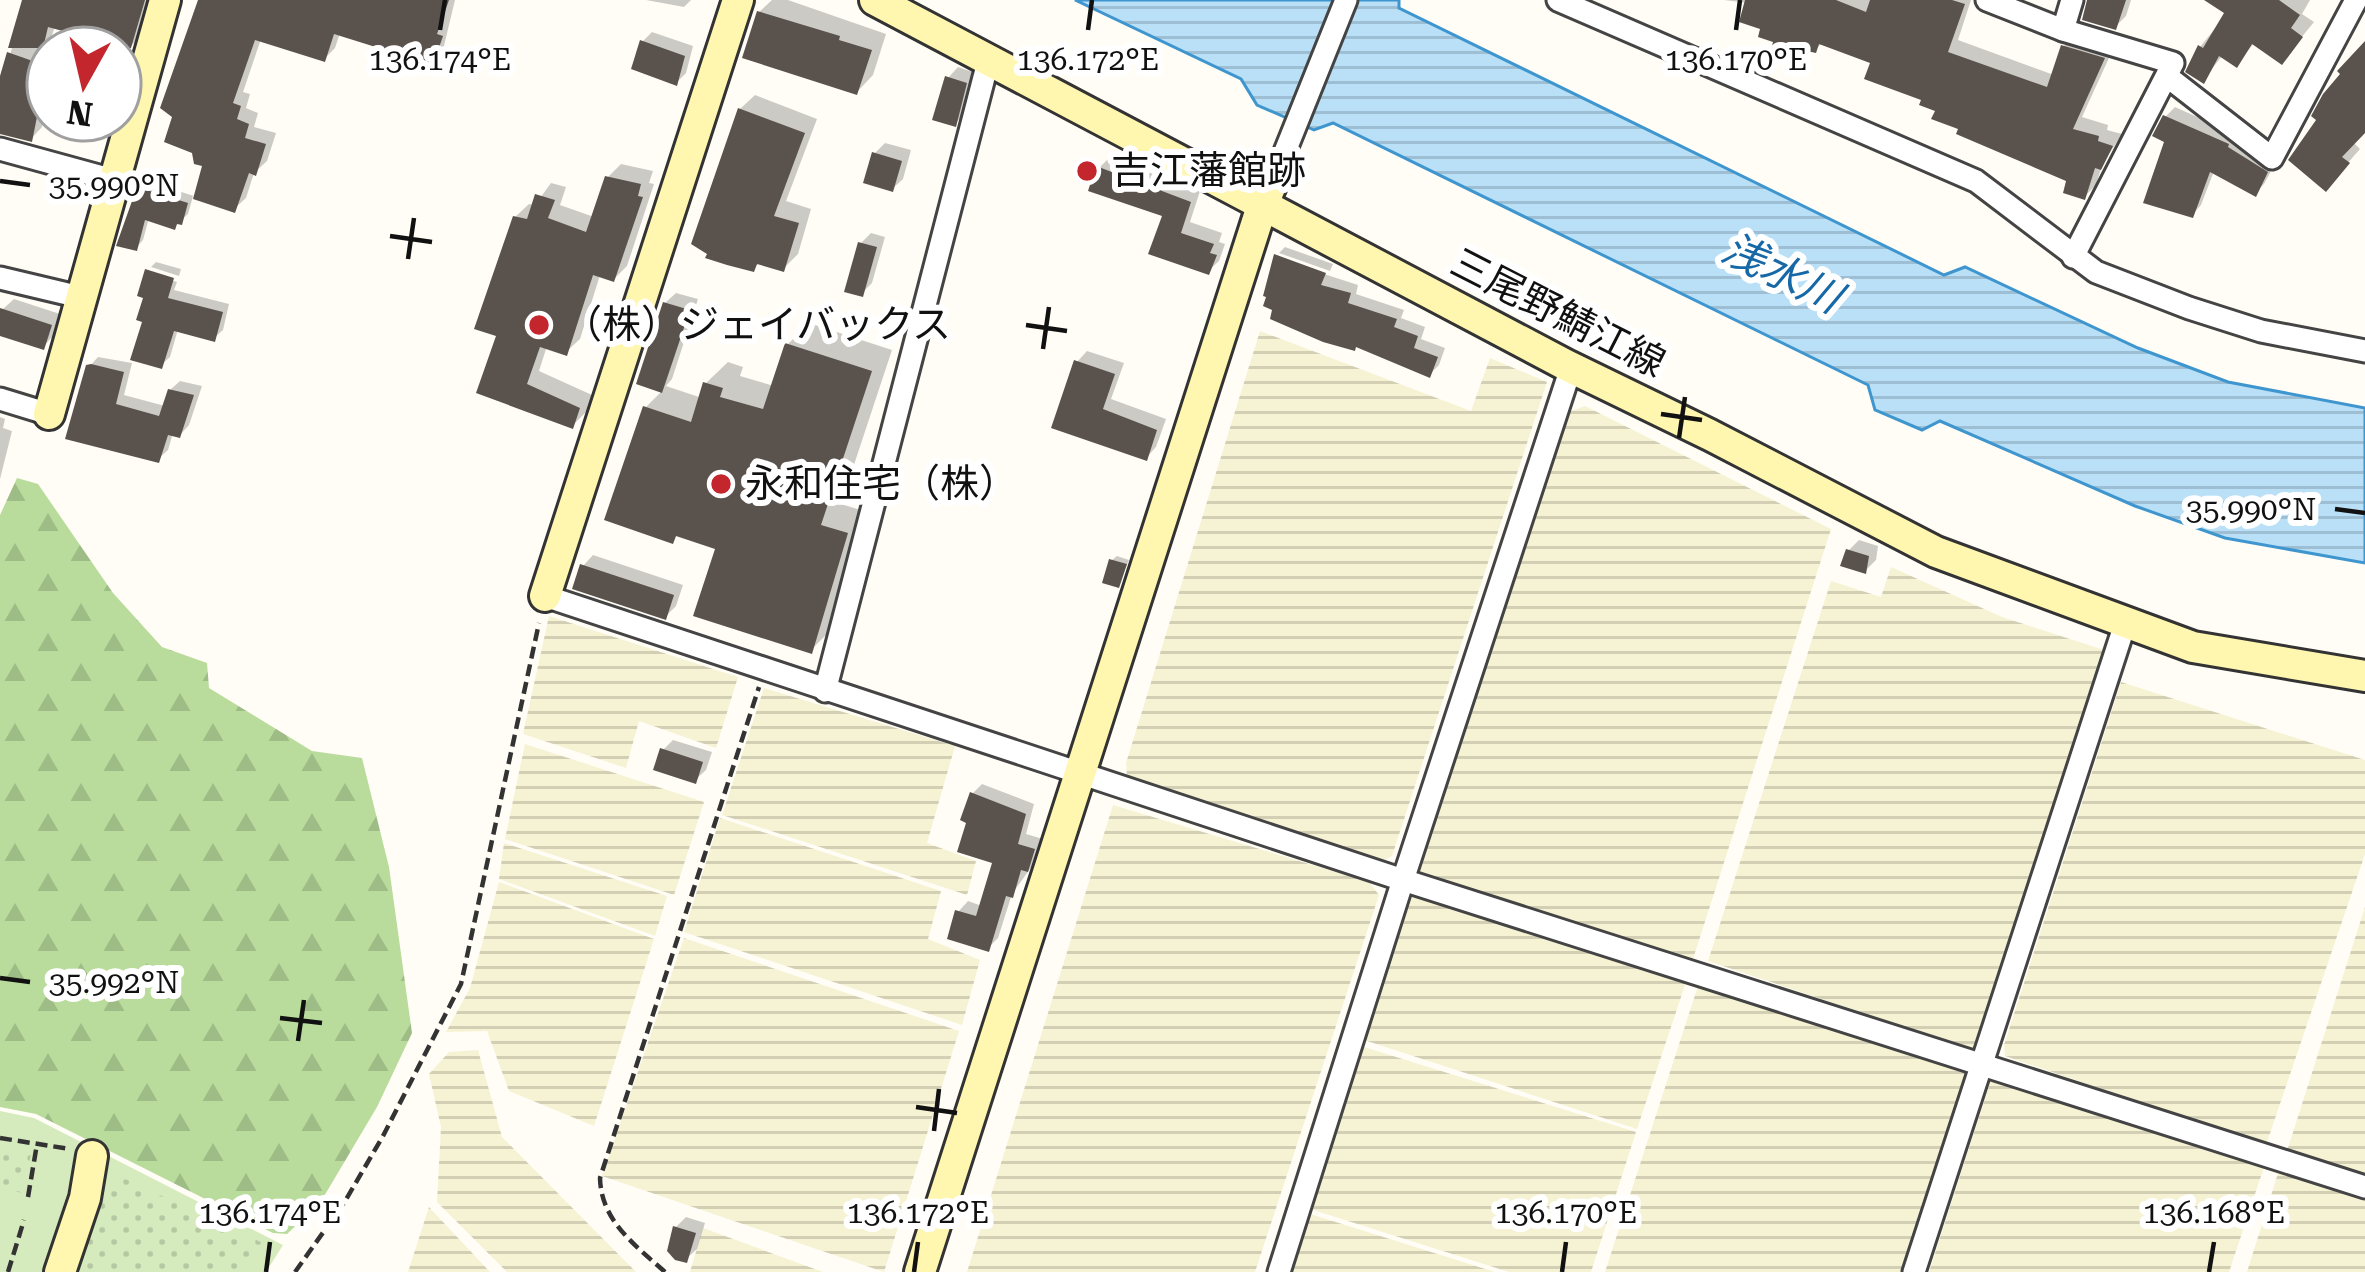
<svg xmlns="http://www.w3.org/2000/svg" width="2365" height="1272" viewBox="0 0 2365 1272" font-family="'Roboto Serif','Noto Sans JP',serif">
  <defs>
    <pattern id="farmland-rules" width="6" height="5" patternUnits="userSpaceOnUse" patternTransform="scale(3)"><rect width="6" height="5" fill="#f6f3d4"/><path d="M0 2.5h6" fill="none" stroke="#d2cfb5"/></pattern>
    <pattern id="forest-firs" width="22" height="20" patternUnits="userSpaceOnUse" patternTransform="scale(3)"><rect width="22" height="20" fill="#b9dc9c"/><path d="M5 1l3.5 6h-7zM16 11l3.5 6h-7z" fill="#9ebc85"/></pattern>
    <pattern id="garden-dots" width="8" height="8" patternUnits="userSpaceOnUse" patternTransform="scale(3)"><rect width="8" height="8" fill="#d5ebbd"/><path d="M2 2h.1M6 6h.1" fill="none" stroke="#b6c8a1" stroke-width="1.8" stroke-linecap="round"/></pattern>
    <pattern id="water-rules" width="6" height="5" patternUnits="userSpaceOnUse" patternTransform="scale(3)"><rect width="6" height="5" fill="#b9e0f7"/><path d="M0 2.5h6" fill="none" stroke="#9ebfd3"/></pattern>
  </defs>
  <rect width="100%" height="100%" fill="#fffdf5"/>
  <g fill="url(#farmland-rules)">
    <polygon points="1260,331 1471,411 1490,358 1547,382 1392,856 1385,860 1127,777 1126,763"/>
    <polygon points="1585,406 1831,529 1693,959 1417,873 1565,413"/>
    <polygon points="1891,567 2002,617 2104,650 1974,1050 1708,961 1831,581 1881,597"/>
    <polygon points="549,616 738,677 716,748 639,721 626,768 523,734"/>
    <polygon points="2121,682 2365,760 2365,854 2266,1145 2005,1056 2004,1045"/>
    <polygon points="764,688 955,746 927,843 976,861 967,895 722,815"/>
    <polygon points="525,744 704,802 674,895 505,839"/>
    <polygon points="1113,805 1369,882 1379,895 1255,1272 967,1272"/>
    <polygon points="720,818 941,891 928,939 980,960 962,1025 684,932"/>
    <polygon points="504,843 667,896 655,936 499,879"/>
    <polygon points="499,882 654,939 594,1126 509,1091 487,1031 446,1032 470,988"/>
    <polygon points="1411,892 1686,982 1637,1129 1364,1040"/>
    <polygon points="2365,907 2365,1176 2287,1151"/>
    <polygon points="684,938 959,1031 884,1272 602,1176"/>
    <polygon points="1698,986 1968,1070 1902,1272 1605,1272"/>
    <polygon points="1361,1046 1636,1132 1591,1272 1509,1272 1310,1209"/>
    <polygon points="478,1050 502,1137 636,1272 507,1272 437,1202 441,1127 429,1074 449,1052"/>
    <polygon points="1991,1080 2264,1167 2229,1272 1929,1272"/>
    <polygon points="2279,1170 2365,1198 2365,1272 2247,1272"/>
    <polygon points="429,1207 490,1272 408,1272"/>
    <polygon points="1307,1213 1495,1272 1289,1272"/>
    <polygon points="703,1228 823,1272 690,1272"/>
  </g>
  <polygon fill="url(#forest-firs)" points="17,478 38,484 113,593 162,647 207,663 209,688 312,751 362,758 389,867 412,1033 377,1107 320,1203 287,1234 273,1233 36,1114 0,1107 0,515"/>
  <polygon fill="#d5ebbd" points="0,1111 34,1118 283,1245 266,1272 0,1272"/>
  <g fill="url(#garden-dots)">
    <polygon points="0,1149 31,1154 23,1193 0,1189"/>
    <polygon points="106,1170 265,1244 250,1272 73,1272"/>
  </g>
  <polygon fill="url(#water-rules)" stroke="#3f96cf" stroke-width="3" points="1075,0 1399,0 1399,8 1944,275 1965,267 2138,348 2228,382 2365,408 2365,563 2225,538 2135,506 1940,421 1922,430 1875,410 1868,385 1333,123 1314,130 1257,105 1241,79"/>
  <g fill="#0003">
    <polygon points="26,0 152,0 141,36 130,47 92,48 94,38 55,26 48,48 48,108 42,127 31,139 0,133 0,89"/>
    <polygon points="201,0 455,0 443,50 432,62 340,33 335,48 324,59 261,39 243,92 250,94 246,108 258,113 254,127 276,133 267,161 254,173 246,198 234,209 193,196 188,214 174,227 149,218 143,240 136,248 139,189 147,181 197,197 206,164"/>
    <polygon points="646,0 691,0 684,7"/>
    <polygon points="772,0 788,0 886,34 873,75 857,92 759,12"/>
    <polygon points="1724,0 1971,0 1958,40 2054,75 2063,47 2075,35 2114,47 2082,117 2108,125 2107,130 2122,134 2102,165 2096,185 2084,197 2070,179 1962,127 1874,61 1823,42 1815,50 1764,27 1748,3"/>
    <polygon points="2089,0 2131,0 2126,16 2115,27"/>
    <polygon points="2224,0 2310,0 2302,14 2314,22 2282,61 2255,42 2237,64 2223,55 2203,80 2200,47 2228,12"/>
    <polygon points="652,32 693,46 686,73 676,83 642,42"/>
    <polygon points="2365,46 2365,129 2353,142 2360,149 2326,188"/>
    <polygon points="958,67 976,73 965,113 955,124 948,78"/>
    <polygon points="120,74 129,77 120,103"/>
    <polygon points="755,95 817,119 786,201 811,209 798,254 784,268 760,262 753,269 740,109"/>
    <polygon points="2175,107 2237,135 2276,162 2264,184 2255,193 2214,171 2201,205 2192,215 2168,141 2165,117"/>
    <polygon points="885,143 911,150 903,179 892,189 875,153"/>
    <polygon points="1109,158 1200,191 1190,222 1222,233 1219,242 1225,244 1219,261 1208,271 1165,214 1099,168"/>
    <polygon points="621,164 653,171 649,183 654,184 627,266 614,279 600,275 580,339 566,352 547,346 539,371 592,395 586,412 573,425 480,391 500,334 515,217 529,204 535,205 551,183 566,187 560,205 594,217 608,177"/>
    <polygon points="871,233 885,237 872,283 862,293 860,244"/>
    <polygon points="1285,247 1333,264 1330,271 1279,253"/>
    <polygon points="1278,254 1278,259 1358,285 1356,294 1404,310 1401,318 1425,327 1421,339 1445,348 1439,365 1430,374 1358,344 1354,348 1273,317 1276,308 1267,304 1270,295 1267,294"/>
    <polygon points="156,262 181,269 179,276 151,267"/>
    <polygon points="149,269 149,273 177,282 174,290 229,304 223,330 214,338 178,329 170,357 161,365 145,320 147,296 141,294"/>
    <polygon points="676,293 698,299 672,379 666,386 702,398 706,383 728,362 743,367 740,376 774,386 788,344 809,323 892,350 841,504 867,512 832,629 811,650 718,547 679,534 672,540 645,408 663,390 665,303"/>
    <polygon points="14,299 60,314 53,336 43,347 0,333 3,309"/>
    <polygon points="1087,351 1124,363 1111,399 1166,419 1156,447 1146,458 1055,426 1077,362"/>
    <polygon points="98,357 132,363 124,395 165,406 170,390 180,381 202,386 189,425 180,435 173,433 168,450 158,459 69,437 89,367"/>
    <polygon points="0,417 5,419 3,428 12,431 0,479"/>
    <polygon points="1859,540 1878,546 1876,560 1865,571 1848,551"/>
    <polygon points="593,555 683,585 676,606 665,617 583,566"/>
    <polygon points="1117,556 1129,560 1118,585 1112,560"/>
    <polygon points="673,740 712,752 706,770 695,780 663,750"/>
    <polygon points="982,784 1034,804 1026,834 1043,839 1037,859 1012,894 998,938 988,948 958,912 968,901 982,906 996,861 972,794"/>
    <polygon points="686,1217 705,1223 697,1249 686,1259 675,1228"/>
  </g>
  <g fill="#5a524d">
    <polygon points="22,0 145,0 131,48 104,48 90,44 88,38 48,27 43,48 8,48"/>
    <polygon points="198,0 449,0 437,34 443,36 433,65 334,34 325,62 255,40 233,103 241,106 237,119 249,124 245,138 266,144 256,176 249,173 235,213 193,199 202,166 194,164 192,153 164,142 172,117 160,108"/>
    <polygon points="1745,0 1836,0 1866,12 1870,0 1952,0 1965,4 1948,52 2047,87 2061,45 2105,58 2073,129 2099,136 2098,141 2113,146 2101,170 2095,168 2085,200 2063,193 2066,181 1956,134 1958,129 1931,119 1935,111 1919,105 1921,100 1864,79 1870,63 1819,44 1816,53 1807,51 1805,57 1772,46 1773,42 1758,37 1760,29 1739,22"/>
    <polygon points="2087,0 2126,0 2116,30 2082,20"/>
    <polygon points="2204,0 2279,0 2300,15 2291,28 2303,37 2282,65 2252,44 2237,68 2219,56 2204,84 2185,72 2198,45 2203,48 2224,13"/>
    <polygon points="757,11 840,36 839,40 872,50 857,95 742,58"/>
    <polygon points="640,40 685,56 677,86 631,69"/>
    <polygon points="2365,41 2365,133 2342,157 2350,163 2326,192 2288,160 2316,120 2311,116 2323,94 2340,74 2337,71"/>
    <polygon points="7,52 47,66 32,142 0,134 0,76"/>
    <polygon points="945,76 967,83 956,127 932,120"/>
    <polygon points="738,108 805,133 774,216 799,223 784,272 757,264 754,272 727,265 705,258 707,254 691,244"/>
    <polygon points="2163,115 2229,144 2228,147 2268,172 2256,197 2210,172 2193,218 2143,203 2164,142 2152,136"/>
    <polygon points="872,152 902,161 893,192 863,183"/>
    <polygon points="1096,166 1191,202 1181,233 1214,244 1210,253 1217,255 1209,275 1148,254 1162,216 1088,191"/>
    <polygon points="605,176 641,184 638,196 643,197 614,282 593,275 567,356 540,347 527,384 580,408 573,429 476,393 496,336 474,329 513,216 527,219 535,194 555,200 548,218 586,232"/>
    <polygon points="137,187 188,203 182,225 177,224 175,230 145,220 137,251 116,246"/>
    <polygon points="858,242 877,247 863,297 844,292"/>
    <polygon points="1274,254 1326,273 1321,285 1351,293 1348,303 1397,319 1394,327 1418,336 1414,348 1438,357 1430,378 1356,347 1355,351 1323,342 1270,319 1272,310 1263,306 1266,297 1263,296"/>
    <polygon points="145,269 174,278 168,298 223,312 215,342 174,331 162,369 130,360 142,322 136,320 143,298 137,296"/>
    <polygon points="663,302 690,310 662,393 636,384"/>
    <polygon points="0,308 52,325 44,350 0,336"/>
    <polygon points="785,343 872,371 821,525 848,533 812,654 693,616 715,549 676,536 673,544 604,520 643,406 691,422 703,382 723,388 720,397 763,409"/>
    <polygon points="1074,360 1115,374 1103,409 1157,430 1147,461 1051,428"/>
    <polygon points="91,364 124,372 116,404 159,416 168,389 194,395 180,438 168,435 159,463 65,439 86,365"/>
    <polygon points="1846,549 1869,556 1866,574 1840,566"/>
    <polygon points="1109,559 1127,564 1119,588 1102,583"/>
    <polygon points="580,564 674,595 666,620 572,589"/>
    <polygon points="660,748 703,762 696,784 653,770"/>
    <polygon points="970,792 1026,814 1018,844 1035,849 1028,872 1021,870 1013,898 1006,896 989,952 947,939 955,910 976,916 992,863 957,852 966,823 960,820"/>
    <polygon points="673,1226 696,1233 687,1263 675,1260 667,1251"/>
  </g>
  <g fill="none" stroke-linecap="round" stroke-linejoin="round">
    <defs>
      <g id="street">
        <polyline points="1558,0 1976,181 2096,272 2189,308 2261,331 2365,351"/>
        <polyline points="1987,0 2063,30 2173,63 2073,257"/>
        <polyline points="2063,30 2072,0"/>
        <polyline points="2168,77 2272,158 2356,0"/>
        <polyline points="0,149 117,181"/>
        <polyline points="1278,169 1346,0"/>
        <polyline points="0,278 80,297"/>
        <polyline points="0,399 49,414"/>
        <polyline points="545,596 1403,880 2365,1187"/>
        <polyline points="825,691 988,62"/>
        <polyline points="1279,1272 1403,880 1570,371 1566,365"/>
        <polyline points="1914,1272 2125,624"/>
      </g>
      <g id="secondary">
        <polyline points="875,0 1566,365 1710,435 1936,552 2193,647 2365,676"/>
        <polyline points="49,414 165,0"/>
        <polyline points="545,596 738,0"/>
        <polyline points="60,1272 85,1198 92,1156"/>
        <polyline points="920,1272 1262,206 1278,169"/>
      </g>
    </defs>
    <use href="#street" stroke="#444" stroke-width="27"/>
    <use href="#secondary" stroke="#333" stroke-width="36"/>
    <g stroke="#333" stroke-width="4.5" stroke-dasharray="12 6" stroke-linecap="butt">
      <polyline points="0,1138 70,1149"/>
      <polyline points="28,1197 37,1144"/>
      <polyline points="8,1272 24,1220"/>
      <polyline points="295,1272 344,1203 383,1136 461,984 539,623"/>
      <path d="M 665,1272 C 635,1245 601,1221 600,1178 L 759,687"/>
    </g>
    <use href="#street" stroke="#fff" stroke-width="21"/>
    <use href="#secondary" stroke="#fff6b0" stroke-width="30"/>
  </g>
  <path fill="none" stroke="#111" stroke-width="4.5" d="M 440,30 L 445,0M 1088,30 L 1092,0M 1736,30 L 1740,0M 0,181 L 30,185M 390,236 L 432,242M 408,259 L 414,218M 1026,325 L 1067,331M 1043,349 L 1049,307M 1661,414 L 1702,420M 1679,438 L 1685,397M 2335,509 L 2365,513M 0,978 L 30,982M 280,1018 L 322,1023M 298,1041 L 304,1000M 916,1107 L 957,1113M 934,1131 L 939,1089M 266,1272 L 270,1242M 914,1272 L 918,1242M 1562,1272 L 1566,1242M 2209,1272 L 2214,1242"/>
  <g fill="#c4262e" stroke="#fff" stroke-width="4.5">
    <circle cx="1087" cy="171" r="12"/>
    <circle cx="539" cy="325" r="12"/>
    <circle cx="721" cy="484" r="12"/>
  </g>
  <g text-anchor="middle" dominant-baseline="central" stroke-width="12" stroke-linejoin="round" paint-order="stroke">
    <g font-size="39" fill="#111" stroke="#fff" text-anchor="start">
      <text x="1111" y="171">吉江藩館跡</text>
      <text x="563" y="325">（株）ジェイバックス</text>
      <text x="745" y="484">永和住宅（株）</text>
    </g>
    <g font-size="39" fill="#111" stroke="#fff">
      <text transform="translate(1558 313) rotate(27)">三尾野鯖江線</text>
    </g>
    <g font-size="42" font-style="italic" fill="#1768a6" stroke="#fff">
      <text transform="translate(1782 273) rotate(26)">浅水川</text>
    </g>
  </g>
  <g font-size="30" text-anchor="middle" fill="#111" stroke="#fff" stroke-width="12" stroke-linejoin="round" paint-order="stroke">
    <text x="440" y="70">136.174°E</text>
    <text x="1088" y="70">136.172°E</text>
    <text x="1736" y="70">136.170°E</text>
    <text x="114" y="196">35.990°N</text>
    <text x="2251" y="520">35.990°N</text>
    <text x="114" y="993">35.992°N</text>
    <text x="270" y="1223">136.174°E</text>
    <text x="918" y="1223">136.172°E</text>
    <text x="1566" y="1223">136.170°E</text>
    <text x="2214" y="1223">136.168°E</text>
  </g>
  <g transform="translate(84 84) rotate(188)"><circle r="57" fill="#ffffff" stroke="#a0a0a0" stroke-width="3"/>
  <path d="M0-9L21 45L0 30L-21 45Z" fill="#c4262e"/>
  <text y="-18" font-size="33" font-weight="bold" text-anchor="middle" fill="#111111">N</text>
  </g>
</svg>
